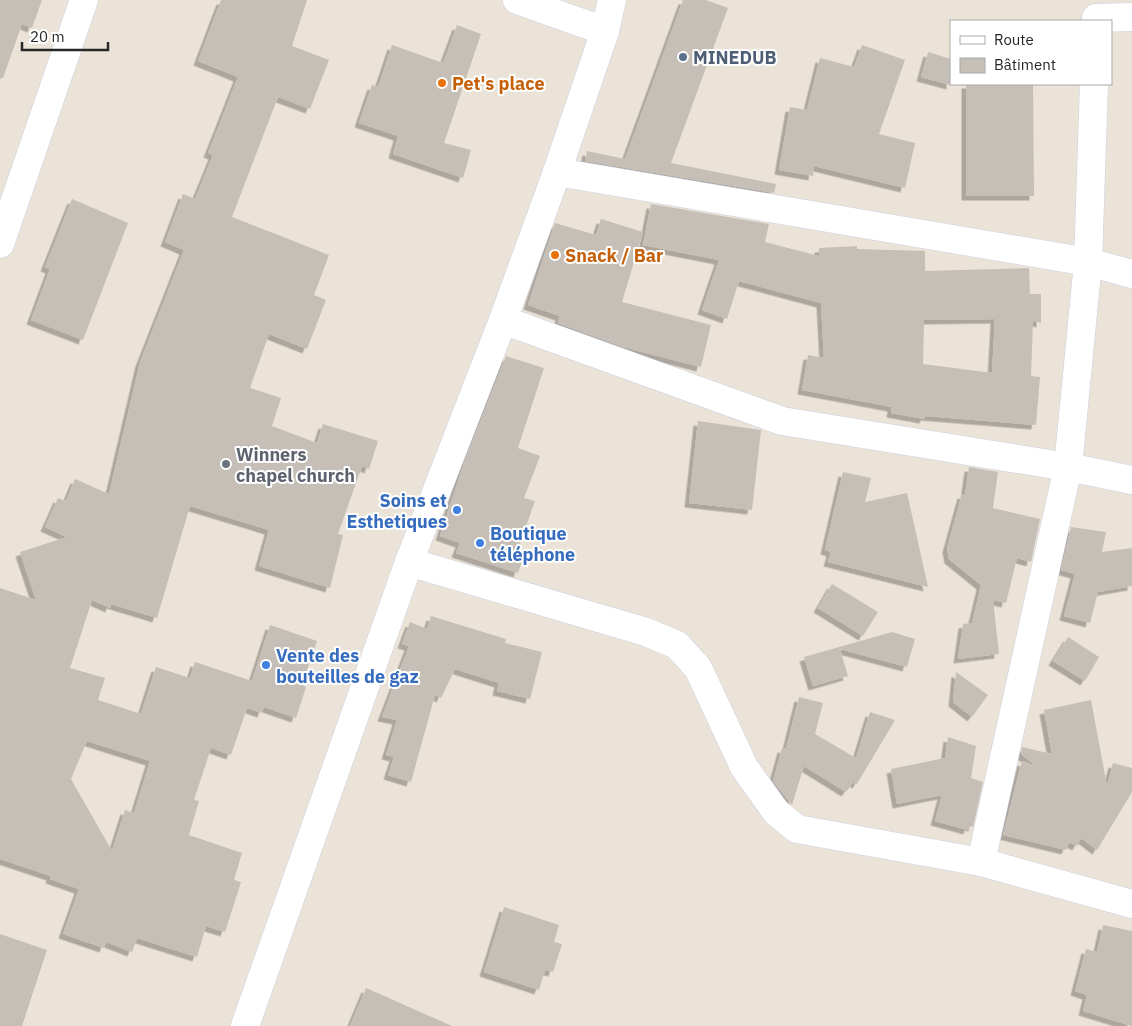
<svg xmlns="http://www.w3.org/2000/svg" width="1132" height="1026" viewBox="0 0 1132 1026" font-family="'IBM Plex Sans',sans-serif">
  <defs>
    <filter id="shadow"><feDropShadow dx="-4.5" dy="4.5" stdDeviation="0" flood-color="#0004"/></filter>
  </defs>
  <rect width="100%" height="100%" fill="#ebe3d7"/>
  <g fill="#c5bfb7" fill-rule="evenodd" filter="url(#shadow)">
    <polygon points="0,0 42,0 32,28 22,24 3,78 0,78"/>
    <path d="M 221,0 L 307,0 L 292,46 L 329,60 L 310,109 L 278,97 L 232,217 L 329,255 L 314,295 L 326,300 L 307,349 L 269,334 L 250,388 L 281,398 L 272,426 L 317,443 L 323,424 L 378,441 L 369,469 L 362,466 L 338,534 L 343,535 L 330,588 L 259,566 L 269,530 L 190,506 L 157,618 L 111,604 L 110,608 L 92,600 L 70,668 L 105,678 L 98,700 L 141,714 L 156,667 L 190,678 L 195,662 L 252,681 L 270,625 L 317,641 L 302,685 L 306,687 L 296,718 L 264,707 L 262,713 L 247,708 L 231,755 L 211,748 L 194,800 L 199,801 L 189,835 L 242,853 L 234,880 L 241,882 L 225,932 L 206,926 L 197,957 L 137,938 L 132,952 L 106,942 L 104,948 L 63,934 L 79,889 L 50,879 L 51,876 L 0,859 L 0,588 L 36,600 L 20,552 L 67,537 L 45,527 L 58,498 L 66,501 L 75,479 L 109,494 L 140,362 L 184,250 L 165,242 L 183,194 L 195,199 L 213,155 L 208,153 L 238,77 L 198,61 ZM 87,741 L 150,761 L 134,813 L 125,810 L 112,851 L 71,779 Z"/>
    <polygon points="683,0 706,0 728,8 671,163 776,184 774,193 585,161 587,151 625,159"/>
    <polygon points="457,25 481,34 444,143 471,150 463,178 393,154 398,136 359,123 372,85 378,87 392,45 443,63"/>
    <polygon points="862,45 905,60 879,134 915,143 905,188 814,166 813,176 779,170 790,107 807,110 820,58 854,67"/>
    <polygon points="928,52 951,59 951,85 921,77"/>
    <polygon points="966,84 1033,84 1034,196 966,196"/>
    <polygon points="72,199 128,223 83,340 31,320 50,269 45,267"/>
    <path d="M 651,204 L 769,224 L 765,242 L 819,256 L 819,248 L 857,246 L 857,249 L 925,251 L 925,271 L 1029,268 L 1030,294 L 1041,294 L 1041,323 L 1033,321 L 1031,376 L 1040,377 L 1036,425 L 925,416 L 924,419 L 891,413 L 892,407 L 802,390 L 808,355 L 824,358 L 821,303 L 739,281 L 727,319 L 702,310 L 719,260 L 643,245 ZM 995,319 L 992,373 L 923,364 L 924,320 Z"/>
    <polygon points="601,219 643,232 622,302 711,325 701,367 623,347 558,323 560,316 528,305 555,223 596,235"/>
    <polygon points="506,356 544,368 518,448 540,456 524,498 535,501 518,549 525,552 518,573 456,553 460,543 440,536 464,463"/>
    <polygon points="698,421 761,430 752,510 689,503"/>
    <polygon points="969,467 998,472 993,508 1040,519 1031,562 1017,558 1006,603 993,600 999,654 958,659 963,624 972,623 981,585 949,559 947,548 962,494 965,495"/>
    <polygon points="843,472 871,478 865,502 907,493 928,587 828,562 831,552 825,550"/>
    <polygon points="1071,527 1106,532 1102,552 1132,548 1132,586 1098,592 1090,623 1064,616 1075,574 1061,570"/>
    <polygon points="832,584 878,612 863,636 818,608"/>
    <polygon points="431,616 506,639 505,643 542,652 530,699 497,691 499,683 455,669 441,698 435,695 411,782 388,775 394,757 386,755 397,720 382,717 409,646 402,644 410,622 427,629"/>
    <polygon points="892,632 915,639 907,667 840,649 848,676 813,686 804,657"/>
    <polygon points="1068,637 1099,657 1085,681 1053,661"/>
    <polygon points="956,672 988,695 972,717 953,702"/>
    <polygon points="799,697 823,703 815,734 856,758 870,712 895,720 857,784 853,782 846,792 804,766 792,805 773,781 782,748 786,749"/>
    <polygon points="1091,700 1107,786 1113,763 1132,768 1132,792 1097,850 1081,838 1077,846 1069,842 1066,850 1003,835 1022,761 1036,766 1021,754 1022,747 1052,754 1044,710"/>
    <polygon points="948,737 976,746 971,778 983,782 973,827 969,826 968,830 935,821 942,795 897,804 891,769 945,758"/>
    <polygon points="504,907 559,925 554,942 562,944 553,972 545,970 539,990 484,972"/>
    <polygon points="1103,925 1132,931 1132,1026 1083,1011 1087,995 1075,991 1086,949 1097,952"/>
    <polygon points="0,934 47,950 22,1026 0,1026"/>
    <polygon points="366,988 382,995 452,1026 350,1026"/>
  </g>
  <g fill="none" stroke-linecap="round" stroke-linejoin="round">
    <defs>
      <g id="street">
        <polyline points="517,0 605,31"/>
        <polyline points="1096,18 1132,17"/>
        <polyline points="557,172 1088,262 1132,274"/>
        <polyline points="0,244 84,0"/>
        <polyline points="503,320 782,421 1068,467 1132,480"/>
        <polyline points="409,562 646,632 677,645 698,668 744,767 776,812 797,829 981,862 1132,904"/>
        <polyline points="981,862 1068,467 1088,262 1094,84"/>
      </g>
      <polyline id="secondary" points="245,1026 409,562 503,320 557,172 605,31 612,0"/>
    </defs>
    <use href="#street" stroke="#ccd0e1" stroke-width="29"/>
    <use href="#secondary" stroke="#ccd0e1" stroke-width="29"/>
    <use href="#street" stroke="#fff" stroke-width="28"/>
    <use href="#secondary" stroke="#fff" stroke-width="28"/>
  </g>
  <circle fill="#5c6f8a" stroke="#fff" stroke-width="2" cx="683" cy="57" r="5"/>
  <g fill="#e8710a" stroke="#fff" stroke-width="2">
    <circle cx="442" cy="83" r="5"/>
    <circle cx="555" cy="255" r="5"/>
  </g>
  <circle fill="#6b7280" stroke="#fff" stroke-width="2" cx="226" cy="464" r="5"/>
  <g fill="#3f7fe0" stroke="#fff" stroke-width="2">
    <circle cx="457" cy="510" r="5"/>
    <circle cx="480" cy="543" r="5"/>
    <circle cx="266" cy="665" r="5"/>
  </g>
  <g text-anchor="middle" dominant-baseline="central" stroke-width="4" stroke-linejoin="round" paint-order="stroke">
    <g font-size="18" font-weight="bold" fill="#4e5e75" stroke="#fff" text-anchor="start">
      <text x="693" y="57">MINEDUB</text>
    </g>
    <g font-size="18" font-weight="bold" fill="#c56008" stroke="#fff" text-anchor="start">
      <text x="452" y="83">Pet's place</text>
      <text x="565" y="255">Snack / Bar</text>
    </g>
    <g font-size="18" font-weight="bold" fill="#5b616d" stroke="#fff" text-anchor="start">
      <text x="236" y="454">Winners<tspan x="236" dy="21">chapel church</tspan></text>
    </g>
    <g font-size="18" font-weight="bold" fill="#366cbe" stroke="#fff" text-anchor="start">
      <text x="447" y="500" text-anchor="end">Soins et<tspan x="447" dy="21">Esthetiques</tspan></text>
      <text x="490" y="533">Boutique<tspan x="490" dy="21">téléphone</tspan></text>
      <text x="276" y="655">Vente des<tspan x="276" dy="21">bouteilles de gaz</tspan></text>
    </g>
  </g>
  <rect x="950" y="20" width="162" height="65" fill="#ffffff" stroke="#a9a9a9"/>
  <rect x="960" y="36" width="25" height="8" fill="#ffffff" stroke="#a9a9a9"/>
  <text x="994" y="45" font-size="15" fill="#272727">Route</text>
  <rect x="960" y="58" width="25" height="15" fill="#c5bfb7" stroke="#a9a9a9"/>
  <text x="994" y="70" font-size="15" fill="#272727">Bâtiment</text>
  <path d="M22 42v8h86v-8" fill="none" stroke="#272727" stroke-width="2.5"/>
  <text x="30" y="42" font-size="15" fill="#272727" stroke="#ffffff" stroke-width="4" paint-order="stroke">20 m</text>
</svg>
